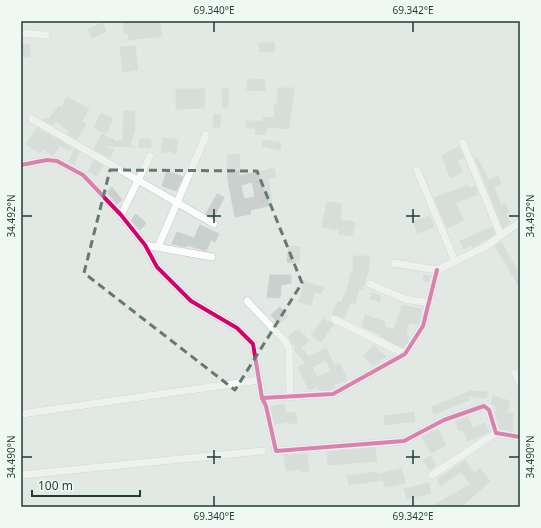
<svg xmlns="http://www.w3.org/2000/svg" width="541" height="528" viewBox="0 0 541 528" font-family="'Noto Sans',sans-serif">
  <rect width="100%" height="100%" fill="#e2e9e5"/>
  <g fill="#c9d0cd" stroke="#cbd2ce" fill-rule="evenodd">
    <polygon points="130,21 160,21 162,36 129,40 128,34 125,34 123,22"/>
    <polygon points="103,23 106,32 92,38 88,29"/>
    <polygon points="274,42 275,51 260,52 259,44"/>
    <rect x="21" y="44" width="9" height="13"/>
    <polygon points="135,46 138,70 123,72 120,47"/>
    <polygon points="248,79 265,80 265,91 247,90"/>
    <polygon points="278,88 294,88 289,129 267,127 265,135 255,134 256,128 246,128 246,121 263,121 264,117 274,118 275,104 277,105"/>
    <polygon points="176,89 205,89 204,108 176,109"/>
    <polygon points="222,89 228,89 228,107 223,107"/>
    <polygon points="67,97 89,109 82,121 86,124 77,139 67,134 69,131 56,121 53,125 43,120 45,118 48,120 59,106 61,108"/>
    <polygon points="124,111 135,111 135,131 130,144 135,147 103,146 114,150 110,158 94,149 102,134 118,142 119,140 123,141"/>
    <polygon points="101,113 113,119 106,134 94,128"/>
    <polygon points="214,114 221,115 220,127 213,127"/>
    <polygon points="37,128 62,142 53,156 43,149 40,153 26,144"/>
    <polygon points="163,138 178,140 176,154 169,150 167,153 161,152"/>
    <polygon points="139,139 151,139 151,148 139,147"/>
    <polygon points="263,140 281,143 280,150 262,146"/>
    <polygon points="62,142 72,148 70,151 60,146"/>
    <polygon points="459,147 464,158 457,160 463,172 450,178 442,155"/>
    <polygon points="74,149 79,152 74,164 69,162"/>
    <path d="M 240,154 L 239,176 L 274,168 L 276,177 L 268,178 L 272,205 L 250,210 L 251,214 L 235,217 L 228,180 L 227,155 ZM 252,182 L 255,197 L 244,199 L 241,185 Z"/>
    <polygon points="477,157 489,180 498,176 501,183 494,187 501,205 505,203 509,212 506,214 510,223 503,228 475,158"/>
    <polygon points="94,160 103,166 97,176 88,171"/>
    <polygon points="167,171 183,177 176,191 162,186"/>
    <polygon points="468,185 469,188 475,186 478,194 455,203 464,220 447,228 434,198"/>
    <polygon points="112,187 122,200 117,204 107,192"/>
    <polygon points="217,194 224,197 214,218 206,214"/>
    <polygon points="327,202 342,204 340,220 355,222 352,236 339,234 339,230 322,227"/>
    <polygon points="136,214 146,223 140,230 131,220"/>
    <polygon points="430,216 434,227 417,233 414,221"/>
    <polygon points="200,225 219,234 215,242 211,240 206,251 187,245 186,247 172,244 177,232 194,238"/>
    <polygon points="492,227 495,234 472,248 471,245 464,249 460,241"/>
    <polygon points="501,242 520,274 520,288 495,246"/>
    <polygon points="289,246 300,247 299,263 287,262"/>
    <polygon points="353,256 370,256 369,269 363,289 359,289 355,304 351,302 344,318 332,314 338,301 341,303 347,290 351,272 353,272"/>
    <polygon points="270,275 291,275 291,283 281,285 280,298 267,297"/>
    <polygon points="424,275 430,276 429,282 423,281"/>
    <polygon points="304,281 324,288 321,294 314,292 311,305 299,302"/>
    <polygon points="372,293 381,296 379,302 370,299"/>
    <polygon points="402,305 422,309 418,325 409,323 406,335 410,337 403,348 380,336 380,334 362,327 365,315 385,322 384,327 394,330"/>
    <polygon points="280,307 288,316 279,324 271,315"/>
    <polygon points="323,319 334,324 321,342 311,335"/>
    <path d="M 298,329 L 309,341 L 301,348 L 309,357 L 326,348 L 334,365 L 340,363 L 347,380 L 334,385 L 335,387 L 332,389 L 319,390 L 318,387 L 309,390 L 298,367 L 306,363 L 294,350 L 296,347 L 288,337 ZM 326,360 L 331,371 L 317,377 L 312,367 Z"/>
    <polygon points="374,345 386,357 373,366 363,356"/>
    <polygon points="471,391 487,392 487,398 468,396 470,400 434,414 431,407"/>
    <polygon points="493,396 510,401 507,413 513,413 513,430 500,429 496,416 496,406 491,404"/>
    <polygon points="284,404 286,414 295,412 298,423 290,424 290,422 275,424 271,406"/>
    <polygon points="414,412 415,421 385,425 384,416"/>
    <polygon points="468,417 473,428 485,423 489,432 468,441 463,430 459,431 455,422"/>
    <polygon points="438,429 446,445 431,453 422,437"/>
    <polygon points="375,448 377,461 328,465 327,452"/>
    <polygon points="307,454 309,471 301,472 300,469 286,471 284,455"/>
    <polygon points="431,456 436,466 430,470 423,460"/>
    <polygon points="465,460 474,473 480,468 490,481 461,507 431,507 473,483 470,484 461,472 441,486 437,480"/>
    <polygon points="402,469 405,483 385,487 383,480 349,485 347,476 377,472 378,474"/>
    <polygon points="429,483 431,493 407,499 404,489"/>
  </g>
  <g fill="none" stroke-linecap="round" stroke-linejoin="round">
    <defs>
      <g id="minor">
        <polyline points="21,33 46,35"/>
        <polyline points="32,119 214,224"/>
        <polyline points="463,143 501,236"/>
        <polyline points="21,165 47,160 57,161 83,175 121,215 145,245 157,267 191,301 237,328 253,344 262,398 266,406 276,451 404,441 444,420 484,406 489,410 496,433 520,437"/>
        <polyline points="417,170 455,261"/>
        <polyline points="121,215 150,156"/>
        <polyline points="145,245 212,257"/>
        <polyline points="158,247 206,135"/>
        <polyline points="394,263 437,270 485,247 520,222"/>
        <polyline points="370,284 405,299 429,303"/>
        <polyline points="247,301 286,342 289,349 290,397"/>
        <polyline points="334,319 405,354"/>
        <polyline points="515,373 520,383"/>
        <polyline points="262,398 333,394 405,354 423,326 437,270"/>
        <polyline points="21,414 259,380"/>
        <polyline points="21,475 262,451"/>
        <polyline points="432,475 496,433"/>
      </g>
    </defs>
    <use href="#minor" stroke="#bfc6c2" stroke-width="8"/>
    <use href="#minor" stroke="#fbfcfb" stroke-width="7"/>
    <defs>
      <g id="cycleway">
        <polyline points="21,165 47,160 57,161 83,175 121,215 145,245 157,267 191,301 237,328 253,344 262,398 266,406 276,451 404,441 444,420 484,406 489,410 496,433 520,437"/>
        <polyline points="262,398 333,394 405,354 423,326 437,270"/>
      </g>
    </defs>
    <use href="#cycleway" stroke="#f0f8f3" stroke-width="6"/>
    <use href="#cycleway" stroke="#d6006c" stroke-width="4"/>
  </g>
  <path d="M0 0H541V528H0ZM 110,170 L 257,171 L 302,283 L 235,390 L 84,273 Z" fill="#e2e9e5" fill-opacity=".55" fill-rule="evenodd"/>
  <path fill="none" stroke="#637a71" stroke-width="3" stroke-dasharray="8 5" stroke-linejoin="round" d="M 110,170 L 257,171 L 302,283 L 235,390 L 84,273 Z"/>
  <path fill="none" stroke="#1e3e33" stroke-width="1.5" d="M 214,22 L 214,32M 413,22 L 413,32M 214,209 L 214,223M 413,209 L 413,223M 22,216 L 32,216M 207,216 L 221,216M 406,216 L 420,216M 509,216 L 519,216M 214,450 L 214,464M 413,450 L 413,464M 22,457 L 32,457M 207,457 L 221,457M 406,457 L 420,457M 509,457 L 519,457M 214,496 L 214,506M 413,496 L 413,506"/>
  <rect width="541" height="528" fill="none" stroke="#f0f8f3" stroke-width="44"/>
  <path d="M32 490v6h108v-6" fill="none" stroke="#1e3e33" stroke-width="2"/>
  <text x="38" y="490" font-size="12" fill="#1e3e33" stroke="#f0f8f3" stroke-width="3" paint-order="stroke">100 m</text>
  <rect x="22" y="22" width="497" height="484" fill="none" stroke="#1e3e33" stroke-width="1.5"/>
  <g font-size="10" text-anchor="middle" fill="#1e3e33">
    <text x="214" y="14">69.340°E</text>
    <text x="413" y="14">69.342°E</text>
    <text transform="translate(11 216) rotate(-90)" y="4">34.492°N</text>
    <text transform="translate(530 216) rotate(-90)" y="4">34.492°N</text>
    <text transform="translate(11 457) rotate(-90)" y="4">34.490°N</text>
    <text transform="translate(530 457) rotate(-90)" y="4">34.490°N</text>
    <text x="214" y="520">69.340°E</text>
    <text x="413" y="520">69.342°E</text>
  </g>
</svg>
